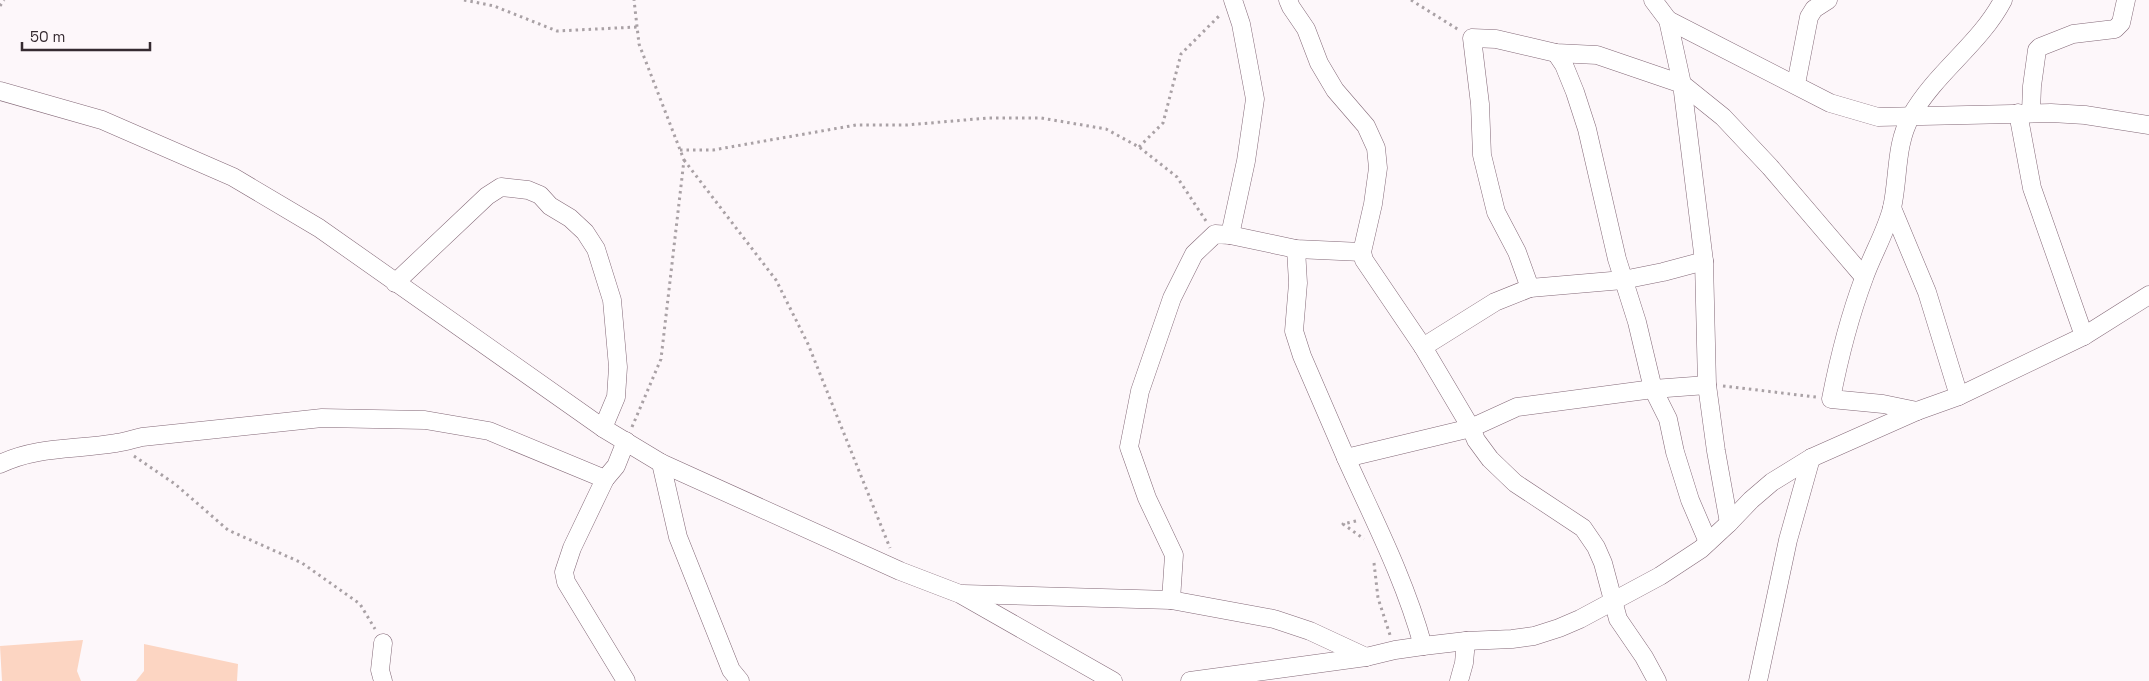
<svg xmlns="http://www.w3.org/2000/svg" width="2149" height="681" viewBox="0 0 2149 681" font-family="'Space Grotesk',sans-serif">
  <rect width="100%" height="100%" fill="#fdf7fa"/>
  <g fill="#fcd5c2">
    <polygon points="83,640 77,671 81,681 2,681 0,646"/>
    <polygon points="144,644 238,664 237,681 136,681 144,671"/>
  </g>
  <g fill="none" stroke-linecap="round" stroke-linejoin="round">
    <defs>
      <g id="street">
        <polyline points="1288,0 1291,7 1306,29 1319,63 1335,90 1366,126 1376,148 1378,168 1373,204 1362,252 1364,260 1423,347 1471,428 1476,440 1490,459 1515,483 1583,528 1596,547 1603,563 1618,619 1644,657 1657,681"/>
        <polyline points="1653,0 1668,20 1682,84 1723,117 1770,167 1864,277"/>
        <polyline points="1668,20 1830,103 1878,117 2051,113 2085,115 2149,125"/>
        <polyline points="1556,53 1564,65 1575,92 1587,129 1617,259 1637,322 1653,389 1668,419 1675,452 1690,500 1708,542"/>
        <polyline points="1796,84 1809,17 1814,9 1828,0"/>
        <polyline points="0,91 102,120 233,177 319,228 603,428 661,463 900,571 960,594 1113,681"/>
        <polyline points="2031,112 2032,86 2037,50 2040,47 2073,34 2115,29 2121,23 2126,0"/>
        <polyline points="2018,113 2032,188 2084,336"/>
        <polyline points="1892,208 1927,292 1959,396"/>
        <polyline points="1230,235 1246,161 1255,99 1241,24 1233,0"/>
        <polyline points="1296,249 1298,283 1294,331 1302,356 1346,458"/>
        <polyline points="395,283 487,196 501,187 528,190 540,195 550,206 570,218 585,232 596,249 612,300 618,367 616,397 603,428"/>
        <polyline points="1530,288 1517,252 1496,212 1482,155 1480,104 1472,38 1496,39 1556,53 1597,55 1682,84 1704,261 1707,385 1716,451 1729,523"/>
        <polyline points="1423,347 1495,302 1530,288 1623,280 1663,272 1704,261"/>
        <path d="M 1917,411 L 1883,404 L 1831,399 C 1839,358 1849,318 1864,278 C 1872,255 1886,232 1892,208 C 1899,176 1895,145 1911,116 C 1936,72 1980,44 2003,0"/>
        <polyline points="661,463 678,537 731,670 740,681"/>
        <path d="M 0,464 C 37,446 76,450 116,443 C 125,442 133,439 142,437 L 322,418 L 425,420 L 489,431 L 605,479 L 616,466 L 626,441"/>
        <polyline points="605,479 572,548 564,572 566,582 626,681"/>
        <polyline points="963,594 1171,600 1274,619 1310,631 1366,657"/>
        <polyline points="1171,600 1174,555 1147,498 1129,447 1140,391 1172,298 1194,254 1215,234 1230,235 1296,249 1362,252"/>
        <polyline points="383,643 380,670 383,681"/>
        <path d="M 1423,646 C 1405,580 1374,520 1346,458 L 1471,428 L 1517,407 L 1653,389 L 1707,385"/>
        <polyline points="1190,681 1366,657 1395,650 1423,646 1466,641 1512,639 1534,636 1559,628 1580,619 1660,576 1701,549 1729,523 1751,500 1772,482 1811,458 1917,411 1959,396 2084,336 2149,295"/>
        <polyline points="1459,681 1464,663 1466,641"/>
        <polyline points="1758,681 1788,540 1811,458"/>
      </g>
    </defs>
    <use href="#street" stroke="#836877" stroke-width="19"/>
    <g stroke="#a9a1a5" stroke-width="3" stroke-dasharray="2.5 4" stroke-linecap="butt">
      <polyline points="464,0 494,6 557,31 637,27"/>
      <polyline points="1411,0 1459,30"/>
      <polyline points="0,6 4,0"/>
      <polyline points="1139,147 1163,123 1181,54 1220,15"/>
      <polyline points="680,150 713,150 856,125 907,125 988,118 1041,118 1106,129 1139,147 1177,177 1206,221"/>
      <polyline points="684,160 776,280 808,344 890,548"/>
      <polyline points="1723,386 1816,397"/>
      <polyline points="632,427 661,359 684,160 639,44 634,0"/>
      <polyline points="134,456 175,484 228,530 302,563 360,604 375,629"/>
      <polyline points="1356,521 1343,524 1364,539"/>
      <polyline points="1374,563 1378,598 1390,635"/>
    </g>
    <use href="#street" stroke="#fff" stroke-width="18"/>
  </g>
  <path d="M22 42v8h128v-8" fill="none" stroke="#352a30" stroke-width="2.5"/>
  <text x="30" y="42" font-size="15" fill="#352a30" stroke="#fdf7fa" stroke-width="4" paint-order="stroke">50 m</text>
</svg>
